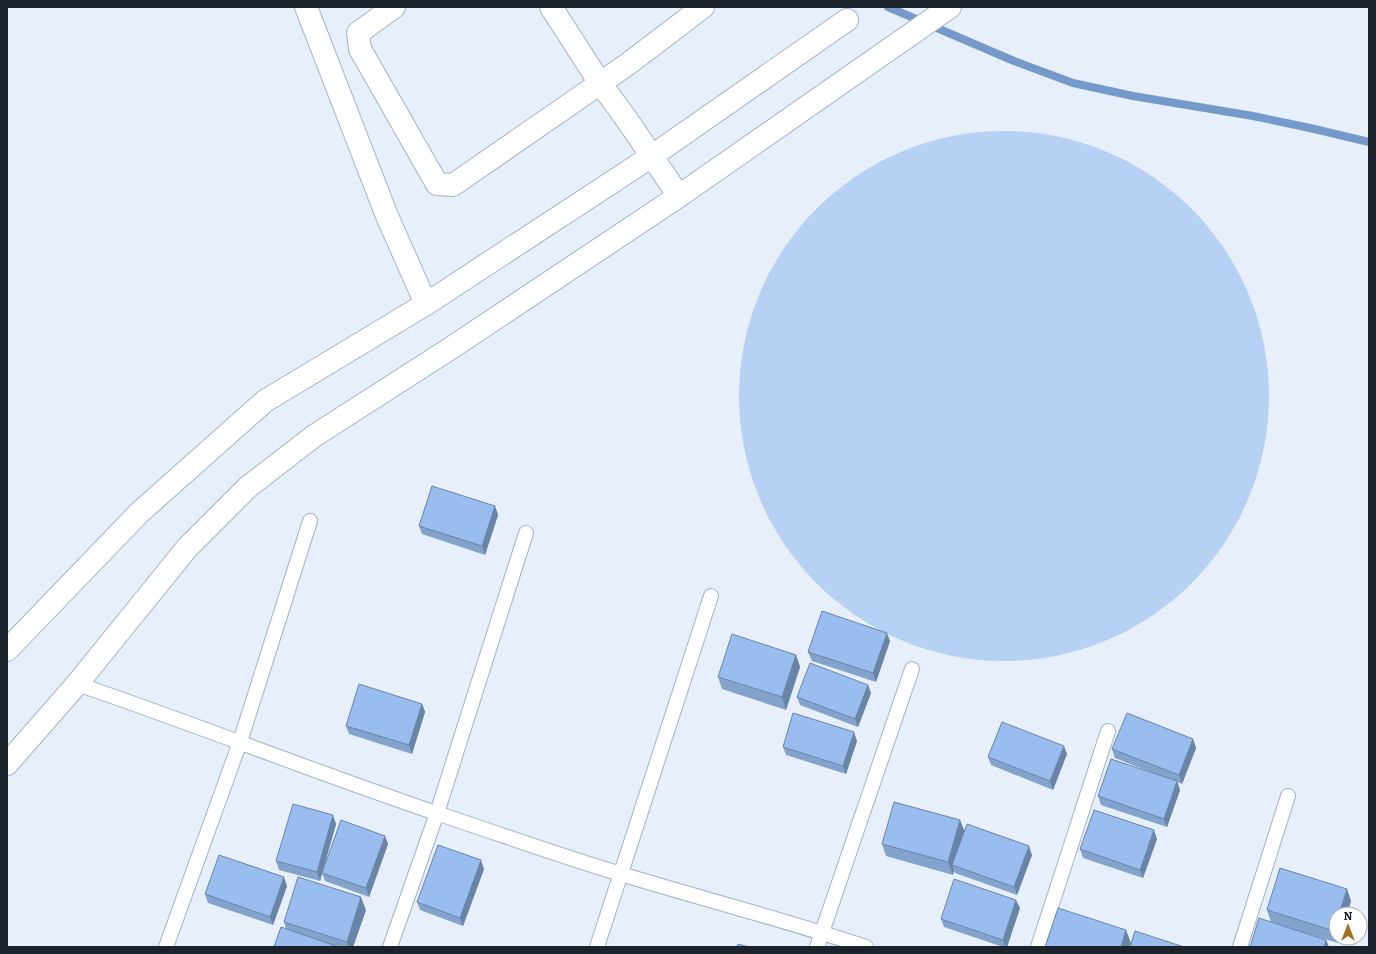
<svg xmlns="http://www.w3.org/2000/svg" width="1376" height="954" viewBox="0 0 1376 954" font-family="Bitter,serif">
  <rect width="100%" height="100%" fill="#e7effa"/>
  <circle fill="#b7d1f4" cx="1004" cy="396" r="265"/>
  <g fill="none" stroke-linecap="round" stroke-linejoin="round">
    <polyline stroke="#7599c8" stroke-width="8" points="888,7 1014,61 1073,83 1133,96 1253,116 1310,128 1369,142"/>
    <defs>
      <g id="service">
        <path d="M 77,684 C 198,725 317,773 439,814 C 500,834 560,856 621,874 C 703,899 785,920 866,947"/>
        <polyline points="166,947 240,742 310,521"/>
        <polyline points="390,947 437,813 526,533"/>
        <polyline points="597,947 711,596"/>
        <polyline points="817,947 912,669"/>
        <polyline points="1038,947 1108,731"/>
        <polyline points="1240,947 1288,796"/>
      </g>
      <g id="minor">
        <polyline points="306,7 387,216 426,304"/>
        <polyline points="394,7 358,33 360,49 437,184 453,185 628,64 703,7"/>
        <polyline points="551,7 600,83 625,117 679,196"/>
        <polyline points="7,650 139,513 265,401 426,304 652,156 847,20"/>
        <polyline points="7,764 77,684 187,548 248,487 314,436 448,350 679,196 950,7"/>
      </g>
    </defs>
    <use href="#service" stroke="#9fb2cc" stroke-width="16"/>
    <use href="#minor" stroke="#9fb2cc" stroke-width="24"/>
    <use href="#service" stroke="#fff" stroke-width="14"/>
    <use href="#minor" stroke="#fff" stroke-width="22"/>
  </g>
  <g fill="#83a3cd">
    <polygon points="495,506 498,515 485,555 422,534 419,526"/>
    <polygon points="890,641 876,682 812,661 808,652"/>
    <polygon points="796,655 800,667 786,710 722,689 718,677"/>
    <polygon points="871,693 858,727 800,705 797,697"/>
    <polygon points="422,704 425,712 412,754 349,734 346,726"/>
    <polygon points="1193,739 1196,748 1182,784 1177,782 1180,790 1167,827 1101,805 1098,796 1166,778 1115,758 1112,749"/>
    <polygon points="857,741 846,774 786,755 783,747"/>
    <polygon points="1067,754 1053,790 991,765 988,757"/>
    <polygon points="960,820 964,831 1032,855 1017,895 955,873 954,870 953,875 886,856 882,844"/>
    <polygon points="336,824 320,881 279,870 276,861"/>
    <polygon points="1157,839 1143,878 1083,858 1080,849"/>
    <polygon points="388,844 369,897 325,881 322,873"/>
    <polygon points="484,869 463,926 420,910 417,902"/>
    <polygon points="287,886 273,925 208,903 205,894"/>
    <polygon points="1351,901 1347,914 1336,914 1336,938 1340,938 1338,943 1299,931 1326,940 1329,947 1250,947 1271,922 1267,910"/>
    <polygon points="1020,908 1007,947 1003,947 944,927 941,919"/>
    <polygon points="366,910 353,947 274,947 286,929 284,922"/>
  </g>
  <g fill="#6a84a7">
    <polygon points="495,506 498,515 485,555 482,546"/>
    <polygon points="887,633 890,641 876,682 873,673"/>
    <polygon points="796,655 800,667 786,710 782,697"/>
    <polygon points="868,685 871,693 858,727 855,719"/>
    <polygon points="422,704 425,712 412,754 409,745"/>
    <polygon points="854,732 857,741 846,774 843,766"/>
    <polygon points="1193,739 1196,748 1182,784 1179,775"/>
    <polygon points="1064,746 1067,754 1053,790 1050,781"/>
    <polygon points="1177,781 1180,790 1167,827 1164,819"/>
    <polygon points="333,815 336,824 320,881 317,872"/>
    <polygon points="960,820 965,832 952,865 954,870 953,875 948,862"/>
    <polygon points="1154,830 1157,839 1143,878 1140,870"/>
    <polygon points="385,836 388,844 369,897 366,888"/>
    <polygon points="1029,846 1032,855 1017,895 1014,887"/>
    <polygon points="481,860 484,869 463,926 460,918"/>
    <polygon points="284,877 287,886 273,925 270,917"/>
    <polygon points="1347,889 1351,901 1347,914 1339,914"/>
    <polygon points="361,897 366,910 353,947 348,947 347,942"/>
    <polygon points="1016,900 1020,908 1007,947 1006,947 1003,940"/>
    <polygon points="1336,923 1336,937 1334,931"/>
    <polygon points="1126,930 1131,943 1129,947 1121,947"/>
    <polygon points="1336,938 1340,938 1338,943"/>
    <polygon points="1326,940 1329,947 1324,947"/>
  </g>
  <g fill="#98bdee" stroke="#6a84a7">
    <polygon points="432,486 495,506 482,546 419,526"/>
    <polygon points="822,611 887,633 873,673 808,652"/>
    <polygon points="732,634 796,655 782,697 718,677"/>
    <polygon points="810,663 868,685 855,719 797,697"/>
    <polygon points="359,684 422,704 409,745 346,726"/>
    <polygon points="793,713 854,732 843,766 783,747"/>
    <polygon points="1127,713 1193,739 1179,775 1112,749"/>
    <polygon points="1002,722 1064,746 1050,781 988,757"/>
    <polygon points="1111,759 1177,781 1164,819 1098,796"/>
    <polygon points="894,802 960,820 948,862 882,844"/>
    <polygon points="293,804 333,815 317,872 276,861"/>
    <polygon points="1094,810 1154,830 1140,870 1080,849"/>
    <polygon points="341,820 385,836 366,888 322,873"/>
    <polygon points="967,824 1029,846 1014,887 952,865"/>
    <polygon points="438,845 481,860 460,918 417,902"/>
    <polygon points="219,855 284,877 270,917 205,894"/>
    <polygon points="1280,868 1347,889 1339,914 1336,914 1336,923 1334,931 1267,910"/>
    <polygon points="298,877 361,897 347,942 284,922"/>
    <polygon points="954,879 1016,900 1003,940 941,919"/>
    <polygon points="1058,908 1126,930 1121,947 1045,947"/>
    <polygon points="1259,918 1326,940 1324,947 1250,947"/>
    <polygon points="281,927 339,947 274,947"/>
    <polygon points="1135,931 1184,947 1130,947"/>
    <polygon points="738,944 749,947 737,947"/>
  </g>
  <rect width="1376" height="954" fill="none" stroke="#1b222c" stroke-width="16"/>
  <g transform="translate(1348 926)"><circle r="19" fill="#ffffff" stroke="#a4a7ab"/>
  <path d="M0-3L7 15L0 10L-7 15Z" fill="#a07224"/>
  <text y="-6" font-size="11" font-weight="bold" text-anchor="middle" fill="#1b222c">N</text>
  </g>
</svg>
